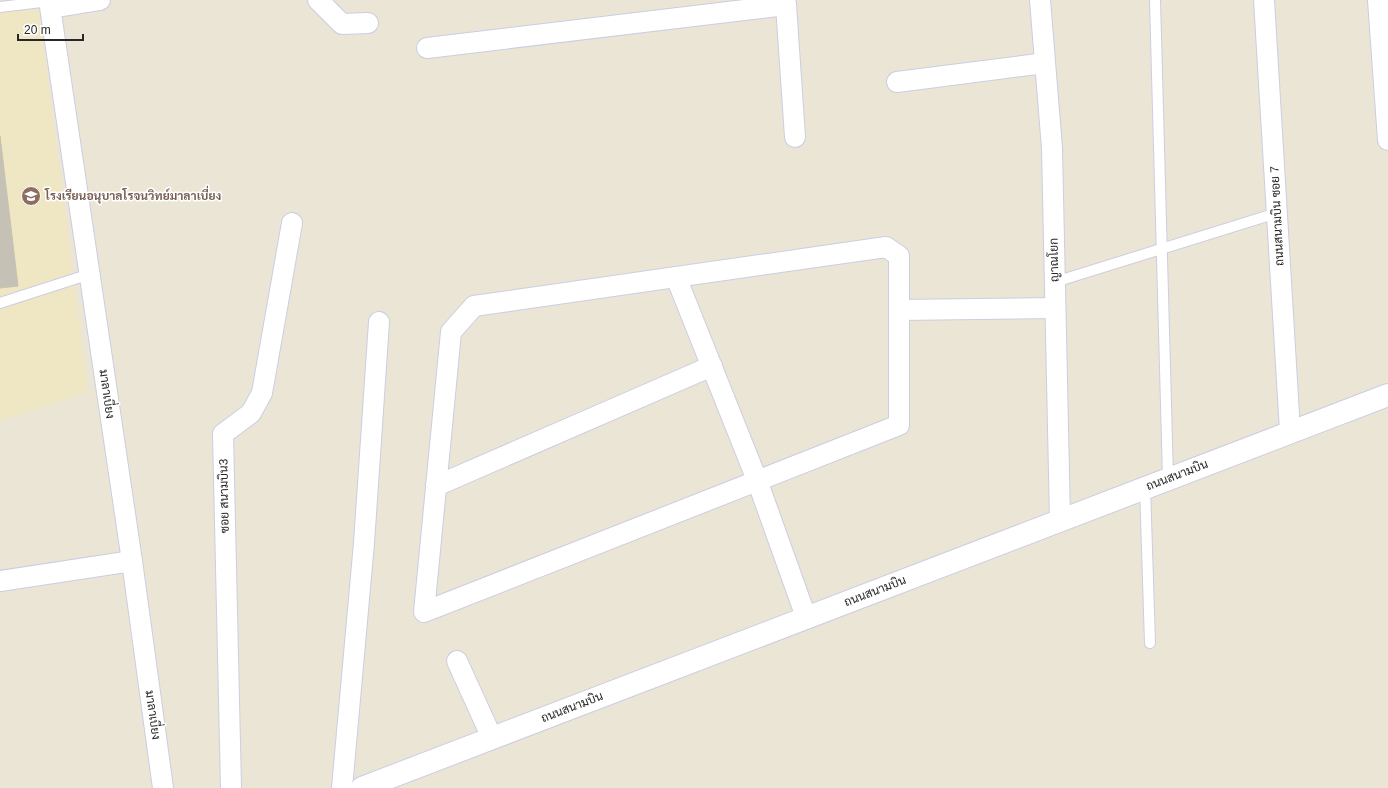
<svg xmlns="http://www.w3.org/2000/svg" width="1388" height="788" viewBox="0 0 1388 788" font-family="Arial,Sarabun,sans-serif">
  <rect width="100%" height="100%" fill="#ebe5d6"/>
  <polygon fill="#efe6c4" points="0,0 38,0 88,392 0,421"/>
  <polygon fill="#c6c1b7" stroke="#c6c1b1" points="0,136 18,286 0,288"/>
  <g fill="none" stroke-linecap="round" stroke-linejoin="round">
    <defs>
      <g id="lane">
        <polyline points="1155,0 1168,478"/>
        <polyline points="0,7 50,1"/>
        <polyline points="1055,282 1277,213"/>
        <polyline points="0,303 90,274"/>
        <polyline points="1145,487 1150,643"/>
      </g>
      <g id="street">
        <polyline points="49,0 132,561 163,788"/>
        <polyline points="318,0 342,24 368,23"/>
        <polyline points="1040,0 1052,148 1060,520"/>
        <polyline points="1264,0 1290,431"/>
        <polyline points="1378,0 1388,140"/>
        <polyline points="786,5 795,137"/>
        <polyline points="51,8 100,0"/>
        <polyline points="427,48 786,5 785,0"/>
        <polyline points="897,82 1045,63"/>
        <polygon points="886,247 899,256 899,425 424,612 451,332 474,306"/>
        <polyline points="676,277 757,480 806,617"/>
        <polyline points="899,310 1055,308"/>
        <polyline points="436,486 712,366"/>
        <polyline points="0,581 132,561"/>
        <polyline points="457,661 492,738"/>
        <polyline points="231,788 223,434 251,413 262,393 292,223"/>
        <polyline points="342,788 364,543 379,322"/>
      </g>
      <polyline id="secondary" points="362,788 1388,395"/>
    </defs>
    <use href="#lane" stroke="#cccde2" stroke-width="12"/>
    <use href="#street" stroke="#cccde2" stroke-width="22"/>
    <use href="#secondary" stroke="#cccde2" stroke-width="24"/>
    <use href="#lane" stroke="#fff" stroke-width="10"/>
    <use href="#street" stroke="#fff" stroke-width="20"/>
    <use href="#secondary" stroke="#fff" stroke-width="22"/>
  </g>
  <defs>
    <symbol id="school-disc" viewBox="-11 -11 22 22"><circle r="9.5" fill="#8d6e63" stroke="#fff"/><path d="M0-5L7-2L0 1L-7-2ZM-4 1L0 2.5L4 1V4Q0 6-4 4Z" fill="#fff"/></symbol>
  </defs>
  <g fill-rule="evenodd">
    <use href="#school-disc" x="20" y="185" width="22" height="22"/>
  </g>
  <g text-anchor="middle" dominant-baseline="central" stroke-width="3" stroke-linejoin="round" paint-order="stroke">
    <g font-size="12" font-weight="bold" fill="#785e54" stroke="#fff" text-anchor="start">
      <text x="45" y="196">โรงเรียนอนุบาลโรจนวิทย์มาลาเบี่ยง</text>
    </g>
    <g font-size="12" fill="#272727" stroke="#fff">
      <text transform="translate(1277 216) rotate(-93)">ถนนสนามบิน ซอย 7</text>
      <text transform="translate(1054 260) rotate(-91)">ญาณโยก</text>
      <text transform="translate(107 394) rotate(82)">มาลาเบี่ยง</text>
      <text transform="translate(1177 475) rotate(-21)">ถนนสนามบิน</text>
      <text transform="translate(224 496) rotate(-91)">ซอย สนามบิน3</text>
      <text transform="translate(875 591) rotate(-21)">ถนนสนามบิน</text>
      <text transform="translate(572 707) rotate(-21)">ถนนสนามบิน</text>
      <text transform="translate(153 715) rotate(82)">มาลาเบี่ยง</text>
    </g>
  </g>
  <path d="M18 34v6h65v-6" fill="none" stroke="#272727" stroke-width="2"/>
  <text x="24" y="34" font-size="12" fill="#272727" stroke="#ffffff" stroke-width="3" paint-order="stroke">20 m</text>
</svg>
